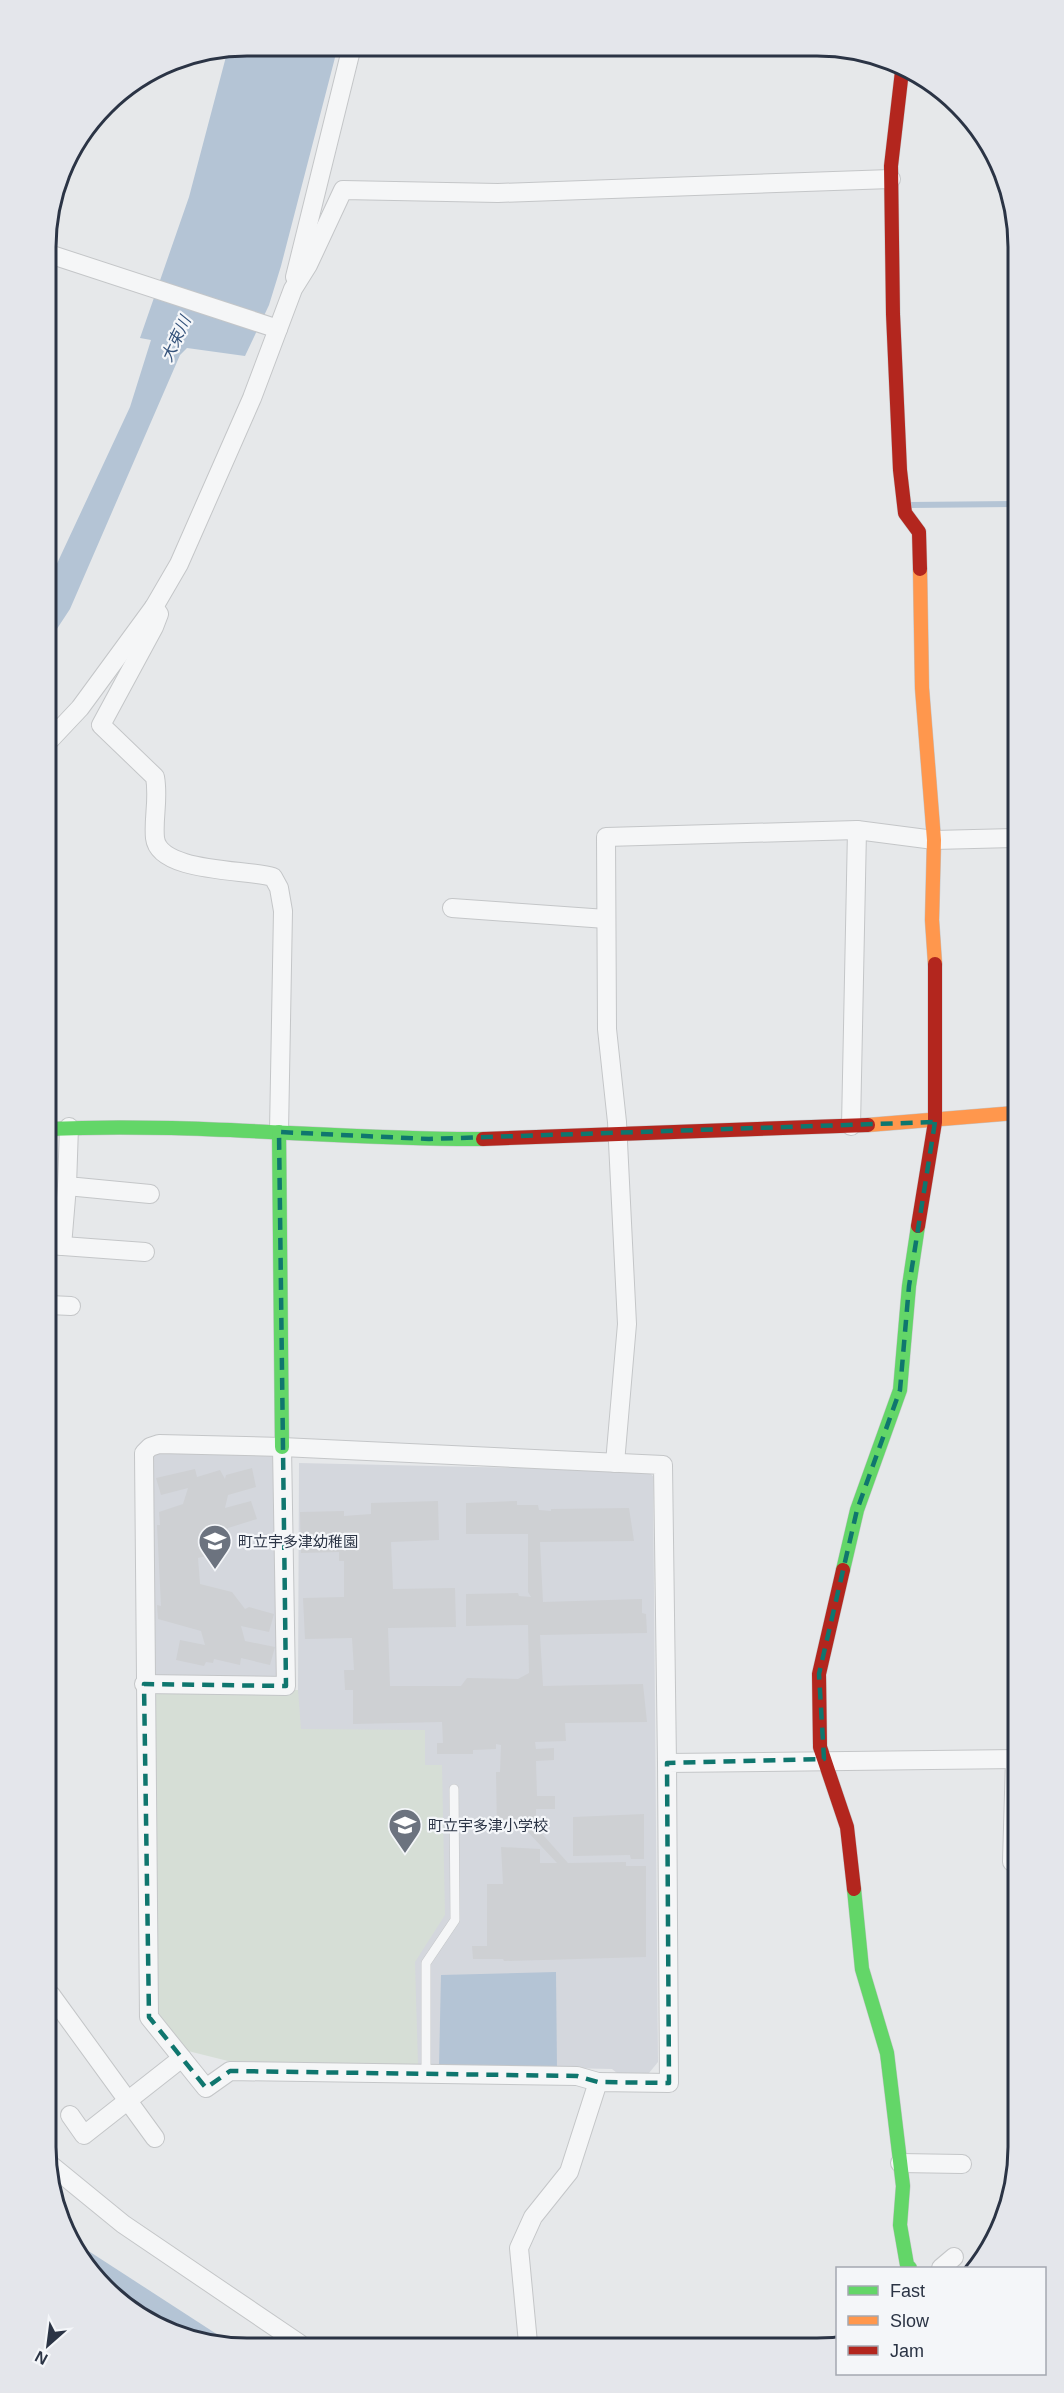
<svg xmlns="http://www.w3.org/2000/svg" width="1064" height="2393" viewBox="0 0 1064 2393" font-family="Helvetica,'Noto Sans JP',sans-serif">
  <rect width="100%" height="100%" fill="#e6e8ea"/>
  <g fill="#d4d7dd">
    <polygon points="158,1452 269,1453 279,1464 279,1681 153,1676 150,1461"/>
    <polygon points="299,1463 647,1471 653,1476 658,2062 649,2073 617,2073 612,2069 228,2061 152,1692 298,1690"/>
  </g>
  <polygon fill="#d6ded6" points="298,1690 301,1729 425,1730 425,1765 442,1765 445,1915 415,1962 418,2065 228,2061 184,2050 158,2016 152,1692"/>
  <g fill="#b4c4d5">
    <polygon points="246,45 338,46 281,266 269,305 245,356 187,348 180,355 70,609 47,644 47,585 130,407 151,340 140,338 189,197 228,49"/>
    <polygon points="556,1972 557,2068 439,2066 441,1975"/>
    <polygon points="70,2239 232,2344 207,2344 113,2298 79,2258"/>
  </g>
  <g fill="none" stroke-linecap="round" stroke-linejoin="round">
    <polyline stroke="#b4c4d5" stroke-width="6" points="909,505 1013,504"/>
  </g>
  <g fill="#ced0d3">
    <polygon points="252,1468 256,1487 228,1495 225,1508 251,1501 257,1519 228,1528 224,1540 205,1545 206,1556 198,1558 200,1584 232,1592 245,1609 249,1607 274,1614 269,1632 241,1626 245,1641 275,1647 270,1665 241,1658 240,1665 214,1659 213,1663 206,1662 204,1666 176,1660 180,1640 205,1645 201,1631 158,1619 157,1605 161,1606 157,1525 160,1525 159,1512 183,1504 188,1488 161,1495 156,1478 195,1469 197,1477 220,1470 225,1479 226,1475"/>
    <polygon points="438,1501 439,1540 391,1542 393,1589 455,1588 456,1627 388,1628 390,1686 461,1686 467,1678 518,1679 529,1673 528,1625 466,1626 466,1594 518,1593 519,1596 531,1597 528,1592 528,1534 466,1534 466,1503 517,1501 517,1505 538,1505 539,1510 551,1511 551,1509 629,1508 634,1541 540,1542 543,1602 642,1599 642,1613 646,1614 647,1633 540,1635 543,1686 643,1684 647,1722 565,1723 566,1741 535,1742 536,1749 554,1748 554,1760 536,1761 537,1796 555,1796 555,1809 536,1809 536,1827 568,1863 626,1862 626,1866 646,1866 646,1957 504,1961 503,1959 473,1959 472,1946 487,1946 487,1884 503,1884 501,1847 540,1849 540,1863 557,1863 526,1830 497,1830 496,1772 500,1772 501,1745 496,1744 496,1749 473,1750 473,1754 437,1754 437,1743 443,1743 442,1722 353,1724 353,1690 345,1690 344,1670 354,1670 352,1638 305,1639 303,1598 344,1597 344,1561 339,1561 339,1552 301,1553 300,1512 344,1511 344,1516 371,1514 371,1503"/>
    <polygon points="644,1814 644,1859 631,1859 630,1855 573,1856 573,1817"/>
  </g>
  <g fill="none" stroke-linecap="round" stroke-linejoin="round">
    <defs>
      <polyline id="lane" points="426,2073 426,1963 455,1920 454,1789"/>
      <g id="street">
        <polyline points="46,253 278,329"/>
        <polyline points="295,277 352,46"/>
        <path d="M 154,607 L 159,614 L 154,627 L 101,725 L 155,777 C 159,799 153,818 155,838 C 159,873 247,869 273,877 L 279,888 L 283,911 L 279,1132"/>
        <polyline points="47,743 80,708 154,607 179,564 252,398 293,289 308,265 343,190 498,193 891,179"/>
        <polyline points="452,908 606,919"/>
        <polyline points="851,1126 857,830"/>
        <polyline points="69,1127 67,1186 150,1194"/>
        <polyline points="49,1245 145,1252"/>
        <polyline points="62,1246 67,1186"/>
        <polyline points="49,1305 71,1306"/>
        <polyline points="615,1463 627,1324 617,1122 607,1029 606,837 857,830 934,840 1014,838"/>
        <polyline points="144,1684 286,1686 282,1447"/>
        <polyline points="1012,1862 1015,1759"/>
        <polyline points="51,1995 155,2138"/>
        <polyline points="598,2082 577,2076 230,2071 206,2088 149,2017 144,1453 150,1447 159,1444 282,1447 663,1465 667,1763"/>
        <polyline points="70,2115 84,2135 182,2058"/>
        <polyline points="900,2163 962,2164"/>
        <polyline points="52,2166 123,2224 300,2344"/>
        <polyline points="941,2268 954,2257"/>
        <polyline points="528,2343 519,2248 533,2217 569,2172 598,2082 669,2083 667,1763 1017,1759"/>
      </g>
      <g id="fast">
        <path d="M 48,1129 C 193,1122 338,1140 483,1139"/>
        <polyline points="279,1132 282,1447"/>
        <polyline points="843,1570 857,1510 900,1390 909,1286 918,1226"/>
        <polyline points="854,1889 862,1969 887,2053 903,2186 900,2225 907,2265 910,2268"/>
      </g>
      <g id="slow">
        <polyline points="920,569 922,688 934,840 932,920 935,964"/>
        <polyline points="868,1125 1015,1113"/>
      </g>
      <g id="jam">
        <polyline points="902,71 891,166 893,314 900,470 905,513 919,532 920,569"/>
        <polyline points="483,1139 868,1125"/>
        <polyline points="918,1226 935,1122 935,964"/>
        <polyline points="843,1570 819,1674 820,1747 847,1827 854,1889"/>
      </g>
    </defs>
    <use href="#lane" stroke="#c4c6c8" stroke-width="10"/>
    <use href="#street" stroke="#c4c6c8" stroke-width="20"/>
    <use href="#fast" stroke="#c4c6c8" stroke-width="15"/>
    <use href="#slow" stroke="#c4c6c8" stroke-width="15"/>
    <use href="#jam" stroke="#c4c6c8" stroke-width="15"/>
    <use href="#lane" stroke="#f5f6f7" stroke-width="9"/>
    <use href="#street" stroke="#f5f6f7" stroke-width="18"/>
    <use href="#fast" stroke="#63d668" stroke-width="14"/>
    <use href="#slow" stroke="#ff974d" stroke-width="14"/>
    <use href="#jam" stroke="#b3261e" stroke-width="14"/>
  </g>
  <path fill="none" stroke="#0f766e" stroke-width="4.5" stroke-dasharray="12 8" stroke-linejoin="round" d="M 935,1122 L 909,1286 L 900,1390 L 857,1510 L 819,1674 L 824,1759 L 667,1763 L 669,2083 L 598,2082 L 577,2076 L 230,2071 L 206,2088 L 149,2017 L 144,1684 L 286,1686 L 279,1132 L 429,1139 Z"/>
  <defs>
    <symbol id="school-pin" viewBox="-11 -11 22 30"><path d="M0 17L-7.5 6A9.5 9.5 0 1 1 7.5 6Z" fill="#6c737f" stroke="#f4f6f9"/><path d="M0-5L7-2L0 1L-7-2ZM-4 1L0 2.5L4 1V4Q0 6-4 4Z" fill="#fff"/></symbol>
  </defs>
  <g fill-rule="evenodd">
    <use href="#school-pin" x="196" y="1522" width="38" height="52"/>
    <use href="#school-pin" x="386" y="1806" width="38" height="52"/>
  </g>
  <g text-anchor="middle" dominant-baseline="central" stroke-width="4.5" stroke-linejoin="round" paint-order="stroke">
    <g font-size="15" fill="#2b3445" stroke="#f4f6f9" text-anchor="start">
      <text x="238" y="1541">町立宇多津幼稚園</text>
      <text x="428" y="1825">町立宇多津小学校</text>
    </g>
    <g font-size="16" font-style="italic" fill="#34527a" stroke="#f4f6f9">
      <text transform="translate(176 339) rotate(-65)">大束川</text>
    </g>
  </g>
  <path d="M0 0H1064V2393H0ZM247 56H817A191 191 0 0 1 1008 247V2147A191 191 0 0 1 817 2338H247A191 191 0 0 1 56 2147V247A191 191 0 0 1 247 56Z" fill="#e4e6eb" fill-rule="evenodd"/>
  <path fill="none" stroke="#2b3445" stroke-width="3" d="M247 56H817A191 191 0 0 1 1008 247V2147A191 191 0 0 1 817 2338H247A191 191 0 0 1 56 2147V247A191 191 0 0 1 247 56Z"/>
  <rect x="836" y="2267" width="210" height="108" fill="#f4f6f9" stroke="#a4a8b1" stroke-width="1.5"/>
  <rect x="848" y="2286" width="30" height="9" fill="#63d668" stroke="#a4a8b1" stroke-width="1.5"/>
  <text x="890" y="2297" font-size="18" fill="#2b3445">Fast</text>
  <rect x="848" y="2316" width="30" height="9" fill="#ff974d" stroke="#a4a8b1" stroke-width="1.5"/>
  <text x="890" y="2327" font-size="18" fill="#2b3445">Slow</text>
  <rect x="848" y="2346" width="30" height="9" fill="#b3261e" stroke="#a4a8b1" stroke-width="1.5"/>
  <text x="890" y="2357" font-size="18" fill="#2b3445">Jam</text>
  <g transform="translate(48 2345) rotate(208)" stroke="#f4f6f9" stroke-width="4.5" paint-order="stroke">
  <path d="M0-4.5L10 22L0 15L-10 22Z" fill="#2b3445"/>
  <text y="-9" font-size="16" font-weight="bold" text-anchor="middle" fill="#2b3445">N</text>
  </g>
</svg>
